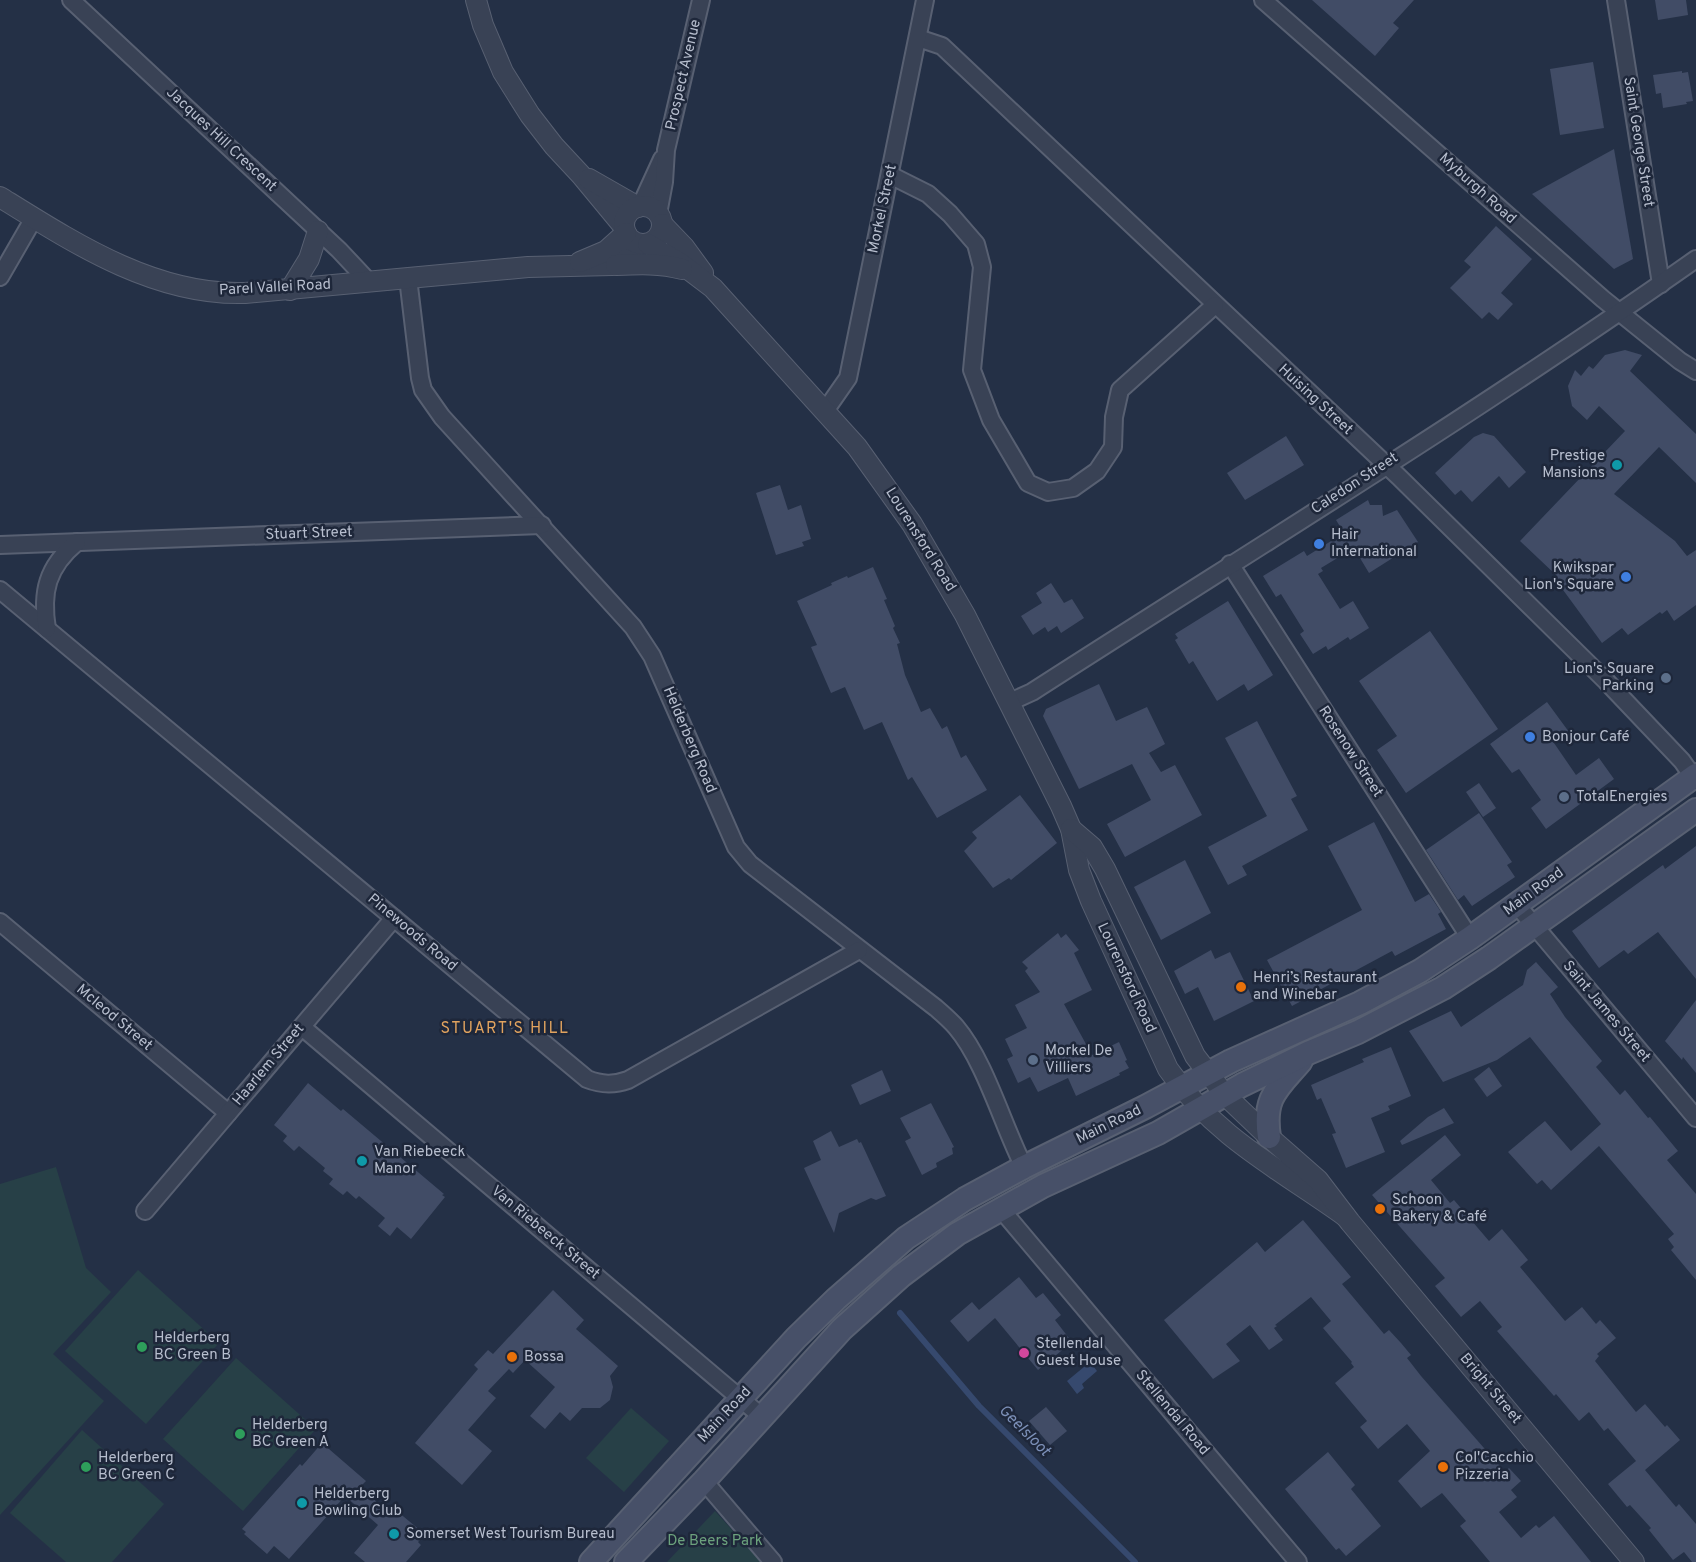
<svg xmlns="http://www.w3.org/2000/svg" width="1696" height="1562" viewBox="0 0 1696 1562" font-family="Overpass,sans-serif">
  <rect width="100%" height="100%" fill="#243046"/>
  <g fill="#274047">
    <polygon points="56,1167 86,1268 111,1292 53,1354 104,1401 0,1515 0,1184"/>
    <polygon points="138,1270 219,1343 146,1424 65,1351"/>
    <polygon points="236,1358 316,1429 243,1511 163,1439"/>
    <polygon points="631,1408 669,1441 624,1492 586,1458"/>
    <polygon points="82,1430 164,1504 112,1562 66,1562 10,1513"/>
    <polygon points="715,1511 761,1562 667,1562"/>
  </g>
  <polygon fill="#36496e" points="1090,1362 1097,1371 1082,1384 1084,1388 1077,1394 1067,1381"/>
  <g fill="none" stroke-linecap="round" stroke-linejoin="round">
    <polyline stroke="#36496e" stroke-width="6" points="900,1313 979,1406 1135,1562"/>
  </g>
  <g fill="#414c66">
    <polygon points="1312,0 1414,0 1393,23 1399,28 1375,56"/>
    <polygon points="1655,0 1686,0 1688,15 1658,20"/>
    <polygon points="1593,62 1604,128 1560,135 1550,69"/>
    <polygon points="1682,71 1682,73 1688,72 1693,101 1686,102 1687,104 1663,108 1661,93 1656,94 1653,75"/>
    <polygon points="1614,149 1633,259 1614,269 1532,194"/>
    <polygon points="1496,226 1532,259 1501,293 1513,304 1498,320 1489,312 1482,319 1450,288 1471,267 1464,261"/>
    <polygon points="1625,350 1642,355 1630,371 1696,434 1696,483 1659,447 1614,494 1675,541 1687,556 1696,550 1696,605 1674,621 1667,610 1662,614 1660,612 1628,635 1622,628 1602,643 1555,579 1557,576 1520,541 1625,431 1599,406 1587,420 1572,406 1568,386 1575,370 1581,376 1589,366 1593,369 1605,355"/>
    <polygon points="1483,433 1494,436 1526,472 1509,488 1499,476 1472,502 1461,490 1455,495 1435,473 1474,437"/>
    <polygon points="1286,436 1304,465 1245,500 1227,473"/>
    <polygon points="780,485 788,510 801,505 811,539 802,542 804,546 776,555 756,493"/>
    <polygon points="1368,500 1370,505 1382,505 1383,516 1397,510 1418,542 1369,573 1354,548 1321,568 1323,571 1318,574 1340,609 1353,601 1369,628 1350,640 1348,637 1328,650 1326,646 1313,654 1300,634 1304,631 1281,594 1276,597 1263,576 1304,551 1307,556 1344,533 1336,520"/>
    <polygon points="873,567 887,599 884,600 895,626 893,628 900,643 897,644 905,675 921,712 930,708 942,729 947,726 961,758 966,755 987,790 937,818 912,777 908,780 882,722 864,730 845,687 831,693 811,647 817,645 797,601 832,585 831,583 847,576 848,578"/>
    <polygon points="1051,583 1064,603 1072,599 1084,618 1061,633 1057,626 1048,632 1045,627 1033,635 1021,616 1042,603 1036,593"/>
    <polygon points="1228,601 1273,675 1248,691 1244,684 1217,701 1193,661 1189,664 1175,640 1178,638 1175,634"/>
    <polygon points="1430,631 1498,729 1406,793 1377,750 1397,736 1359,681"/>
    <polygon points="1099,684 1116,721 1147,707 1165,744 1149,753 1161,772 1175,765 1202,815 1125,857 1107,824 1151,800 1132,764 1079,789 1043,716 1046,709"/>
    <polygon points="1547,702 1569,732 1554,743 1576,775 1599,758 1614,779 1546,829 1531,808 1541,800 1519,769 1512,773 1490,744"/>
    <polygon points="1257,721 1297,796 1291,799 1308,830 1242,866 1247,875 1228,885 1208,847 1267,816 1225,738"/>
    <polygon points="1479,783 1496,808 1483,817 1466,792"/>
    <polygon points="1020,795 1057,843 1011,880 1009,878 993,888 964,851 977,838 972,832"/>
    <polygon points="1479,813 1512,862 1507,865 1515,877 1472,906 1464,895 1458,900 1426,850"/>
    <polygon points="1374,822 1415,902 1429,894 1441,912 1438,914 1446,929 1395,956 1392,951 1312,994 1314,998 1305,999 1292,1006 1267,960 1362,910 1328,846"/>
    <polygon points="1696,846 1696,979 1658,932 1628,954 1624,950 1599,968 1572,931 1663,865 1665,869"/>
    <polygon points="1185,860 1211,913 1161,940 1134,887"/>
    <polygon points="1058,933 1061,938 1066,934 1079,950 1074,953 1092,990 1064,1004 1092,1055 1119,1042 1127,1060 1125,1061 1129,1068 1119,1073 1120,1075 1076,1096 1068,1078 1038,1092 1030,1077 1018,1083 1007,1059 1013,1056 1005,1039 1027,1028 1015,1005 1040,992 1025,971 1028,968 1022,962"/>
    <polygon points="1211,950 1215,959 1230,952 1254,1001 1214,1021 1198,987 1185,994 1174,971"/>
    <polygon points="1536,962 1558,987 1550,994 1565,1017 1602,1061 1596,1067 1620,1095 1625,1090 1648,1118 1650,1117 1678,1151 1667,1160 1696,1194 1696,1280 1671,1250 1674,1247 1668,1239 1674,1234 1599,1146 1551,1190 1542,1180 1537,1184 1508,1152 1545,1121 1571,1151 1601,1124 1530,1037 1497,1060 1443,1082 1409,1031 1451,1011 1461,1027 1523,985 1527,970"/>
    <polygon points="1696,1000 1696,1073 1683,1057 1682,1060 1665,1041"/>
    <polygon points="1391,1047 1411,1096 1388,1106 1390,1110 1371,1118 1385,1152 1346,1168 1332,1134 1336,1133 1321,1098 1317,1100 1311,1085 1364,1062 1362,1059"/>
    <polygon points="1489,1067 1502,1086 1487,1097 1474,1079"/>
    <polygon points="882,1070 891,1091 860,1105 851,1085"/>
    <polygon points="308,1083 341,1111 343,1109 444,1194 442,1195 445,1197 411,1239 397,1227 390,1236 378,1226 385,1218 359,1196 356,1199 347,1191 343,1195 329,1184 333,1179 323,1171 325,1168 299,1146 294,1151 283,1141 287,1136 274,1125"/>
    <polygon points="931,1103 954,1147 952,1148 953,1154 936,1163 937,1167 922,1175 905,1141 911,1138 900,1118"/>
    <polygon points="1444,1108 1454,1123 1402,1145 1400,1141 1428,1117"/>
    <polygon points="831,1131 839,1147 857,1139 859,1143 861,1142 886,1196 876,1200 871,1198 839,1213 834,1233 804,1168 821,1160 813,1141"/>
    <polygon points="1445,1135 1461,1155 1431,1180 1450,1203 1454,1200 1489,1241 1502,1229 1528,1260 1520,1267 1565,1321 1582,1307 1596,1324 1600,1320 1616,1338 1597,1354 1599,1356 1595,1361 1636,1412 1645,1404 1665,1427 1667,1425 1680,1440 1645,1470 1676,1507 1679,1504 1696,1524 1696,1562 1692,1562 1684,1552 1673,1560 1649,1530 1651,1528 1630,1505 1627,1507 1608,1484 1636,1461 1608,1428 1604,1431 1589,1412 1579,1421 1556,1394 1554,1396 1497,1331 1502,1327 1480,1301 1461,1317 1435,1286 1445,1278 1372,1195"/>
    <polygon points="1303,1220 1351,1277 1342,1284 1384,1334 1389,1330 1401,1343 1411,1355 1407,1358 1421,1376 1505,1472 1509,1468 1521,1481 1511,1490 1517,1497 1499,1512 1521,1538 1536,1525 1539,1528 1554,1516 1591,1562 1490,1562 1460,1526 1466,1521 1442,1493 1421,1508 1398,1481 1430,1451 1407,1424 1378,1449 1360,1427 1367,1421 1335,1383 1354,1367 1351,1363 1352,1362 1323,1328 1331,1321 1311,1297 1275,1325 1277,1326 1274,1328 1283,1340 1269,1350 1250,1325 1226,1344 1240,1361 1213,1379 1164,1320 1257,1242 1265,1252"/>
    <polygon points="1019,1277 1036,1298 1043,1293 1061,1315 1055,1320 1072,1342 1038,1370 995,1318 968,1342 950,1321 972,1302 979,1310"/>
    <polygon points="553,1290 584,1320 576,1329 618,1366 610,1376 613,1387 610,1400 600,1408 582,1408 570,1421 560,1412 545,1429 530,1416 555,1387 525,1360 513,1373 509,1369 488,1391 496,1398 468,1430 492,1451 462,1485 415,1443 478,1369 474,1365 488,1350 493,1354"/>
    <polygon points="1046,1407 1067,1431 1050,1445 1029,1421"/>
    <polygon points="322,1443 366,1481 360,1487 388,1512 392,1507 421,1531 416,1537 420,1540 418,1542 421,1545 406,1562 365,1562 354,1553 378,1525 345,1496 289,1559 274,1546 267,1554 244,1534 246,1532 242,1529 300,1464 302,1466"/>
    <polygon points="1328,1452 1355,1485 1351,1489 1381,1526 1346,1556 1339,1548 1336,1550 1285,1489"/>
  </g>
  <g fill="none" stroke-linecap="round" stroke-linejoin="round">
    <defs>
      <g id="minor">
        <polyline points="71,0 339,250 369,282"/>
        <polyline points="1263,0 1603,299 1680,361 1696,371"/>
        <polyline points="1616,0 1661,284"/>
        <polyline points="918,38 942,46 1399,477 1606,681 1682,761 1696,781"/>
        <polyline points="890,175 928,194 950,214 976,244 982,267 972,370 991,420 1028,483 1048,492 1073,488 1097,471 1113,447 1114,417 1120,390 1215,305"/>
        <polyline points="640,207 662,159"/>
        <polyline points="658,214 664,182 666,150 701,0"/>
        <polyline points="0,277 34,218"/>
        <path d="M 408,278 L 420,378 L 423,390 L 442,417 L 633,627 L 652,656 L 736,847 L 750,864 L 936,1008 C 943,1014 950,1020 956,1027 C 985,1061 1003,1126 1024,1167"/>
        <polyline points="825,411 848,378 925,0"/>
        <polyline points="0,545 542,525"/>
        <polyline points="1230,564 1470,938"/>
        <path d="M 0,590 L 587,1079 C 602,1085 614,1085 628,1080 L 859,950"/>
        <path d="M 47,629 C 41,592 47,567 77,542"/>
        <path d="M 1010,702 L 1032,692 C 1254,549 1480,411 1696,259"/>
        <polyline points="1517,905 1696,1118"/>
        <polyline points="0,922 228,1113"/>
        <polyline points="302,1027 761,1416"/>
        <polyline points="1000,1208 1298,1562"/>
        <polyline points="145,1211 394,918"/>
        <polyline points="704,1481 773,1562"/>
      </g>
      <g id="tertiary">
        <polyline points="476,0 483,25 503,72 530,115 554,146 581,175 624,227"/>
        <polyline points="589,179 638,207"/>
        <path d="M 0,197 C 74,243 155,296 245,293 L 528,267 L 612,265 L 632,254 L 642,245"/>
        <circle cx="643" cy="225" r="19"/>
        <polyline points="662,224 684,247 703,273"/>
        <path d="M 648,244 L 680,263 L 713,288 L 857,447 L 912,524 L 965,615 L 1061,806 L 1071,829 L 1079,870 L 1091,901 L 1168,1069 C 1216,1138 1278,1168 1345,1216"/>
        <polyline points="580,262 606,251 626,233"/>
        <path d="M 616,265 C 639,264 660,263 682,269"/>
        <polyline points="290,290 309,259 318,231"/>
        <polyline points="1071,829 1092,847 1105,869 1195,1056 1225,1095 1269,1137 1318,1180 1350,1222 1634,1562"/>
      </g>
      <g id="secondary">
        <path d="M 1269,1137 C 1263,1097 1277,1089 1301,1061"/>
        <polyline points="591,1562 796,1338 836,1299 906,1238 965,1199 1024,1167 1145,1107 1231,1061 1360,1003 1420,971 1470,938 1696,775"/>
        <polyline points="626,1562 704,1481 842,1329 901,1276 957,1234 1043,1186 1158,1133 1242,1085 1308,1053 1358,1032 1443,988 1489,958 1696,810"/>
      </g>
    </defs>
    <use href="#minor" stroke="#586072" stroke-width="20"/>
    <use href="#tertiary" stroke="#586072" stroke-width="22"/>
    <use href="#secondary" stroke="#586072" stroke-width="26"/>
    <use href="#minor" stroke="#394255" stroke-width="16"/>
    <use href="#tertiary" stroke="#394255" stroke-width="20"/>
    <use href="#secondary" stroke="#475068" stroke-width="22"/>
  </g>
  <g fill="#0f9aa8" stroke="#1e273a" stroke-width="2">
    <circle cx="1617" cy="465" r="6"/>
    <circle cx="362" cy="1161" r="6"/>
    <circle cx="302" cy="1503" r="6"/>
    <circle cx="394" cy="1534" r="6"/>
  </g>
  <g fill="#3f7fe0" stroke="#1e273a" stroke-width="2">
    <circle cx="1319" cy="544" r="6"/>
    <circle cx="1626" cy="577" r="6"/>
    <circle cx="1530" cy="737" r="6"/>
  </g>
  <g fill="#5c6f8a" stroke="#1e273a" stroke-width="2">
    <circle cx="1666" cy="678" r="6"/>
    <circle cx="1564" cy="797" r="6"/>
    <circle cx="1033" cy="1060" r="6"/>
  </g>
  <g fill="#e8710a" stroke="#1e273a" stroke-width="2">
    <circle cx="1241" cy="987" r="6"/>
    <circle cx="1380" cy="1209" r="6"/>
    <circle cx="512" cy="1357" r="6"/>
    <circle cx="1443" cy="1467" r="6"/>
  </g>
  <g fill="#2e9e5b" stroke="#1e273a" stroke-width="2">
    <circle cx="142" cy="1347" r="6"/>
    <circle cx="240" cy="1434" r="6"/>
    <circle cx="86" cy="1467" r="6"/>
  </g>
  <circle fill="#d1479c" stroke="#1e273a" stroke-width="2" cx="1024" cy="1353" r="6"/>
  <g text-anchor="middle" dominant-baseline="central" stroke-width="5" stroke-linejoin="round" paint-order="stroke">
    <g font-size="15" fill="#b7bece" stroke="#1e273a">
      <text transform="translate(684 75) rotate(-77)">Prospect Avenue</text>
      <text transform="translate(221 140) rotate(43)">Jacques Hill Crescent</text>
      <text transform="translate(1638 142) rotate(81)">Saint George Street</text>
      <text transform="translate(1477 189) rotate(42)">Myburgh Road</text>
      <text transform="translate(883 209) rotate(-78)">Morkel Street</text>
      <text transform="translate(275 288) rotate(-3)">Parel Vallei Road</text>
      <text transform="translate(1315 400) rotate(43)">Huising Street</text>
      <text transform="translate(1355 484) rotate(-33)">Caledon Street</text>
      <text transform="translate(309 534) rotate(-2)">Stuart Street</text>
      <text transform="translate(920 540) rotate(58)">Lourensford Road</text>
      <text transform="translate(689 740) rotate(67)">Helderberg Road</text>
      <text transform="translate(1350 752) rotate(57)">Rosenow Street</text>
      <text transform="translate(1534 892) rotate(-36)">Main Road</text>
      <text transform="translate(412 933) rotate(40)">Pinewoods Road</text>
      <text transform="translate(1126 978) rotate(65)">Lourensford Road</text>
      <text transform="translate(1606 1012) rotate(50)">Saint James Street</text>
      <text transform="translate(114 1018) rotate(40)">Mcleod Street</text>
      <text transform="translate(269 1065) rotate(-50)">Haarlem Street</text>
      <text transform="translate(1109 1125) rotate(-26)">Main Road</text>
      <text transform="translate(545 1233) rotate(40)">Van Riebeeck Street</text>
      <text transform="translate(1490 1389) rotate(50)">Bright Street</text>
      <text transform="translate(1172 1413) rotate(50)">Stellendal Road</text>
      <text transform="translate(725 1415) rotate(-47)">Main Road</text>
    </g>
    <g font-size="15" fill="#b7bece" stroke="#1e273a" text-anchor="start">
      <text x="1605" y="456" text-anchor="end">Prestige<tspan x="1605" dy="17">Mansions</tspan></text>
      <text x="1331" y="535">Hair<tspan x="1331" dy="17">International</tspan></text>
      <text x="1614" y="568" text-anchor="end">Kwikspar<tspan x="1614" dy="17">Lion's Square</tspan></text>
      <text x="1654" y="669" text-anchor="end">Lion's Square<tspan x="1654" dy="17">Parking</tspan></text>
      <text x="1542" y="737">Bonjour Café</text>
      <text x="1576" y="797">TotalEnergies</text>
      <text x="1253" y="978">Henri’s Restaurant<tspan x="1253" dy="17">and Winebar</tspan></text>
      <text x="1045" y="1051">Morkel De<tspan x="1045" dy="17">Villiers</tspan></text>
      <text x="374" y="1152">Van Riebeeck<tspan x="374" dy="17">Manor</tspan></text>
      <text x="1392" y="1200">Schoon<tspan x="1392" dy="17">Bakery &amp; Café</tspan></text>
      <text x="154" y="1338">Helderberg<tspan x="154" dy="17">BC Green B</tspan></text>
      <text x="1036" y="1344">Stellendal<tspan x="1036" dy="17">Guest House</tspan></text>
      <text x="524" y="1357">Bossa</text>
      <text x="252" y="1425">Helderberg<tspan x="252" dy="17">BC Green A</tspan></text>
      <text x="98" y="1458">Helderberg<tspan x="98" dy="17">BC Green C</tspan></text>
      <text x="1455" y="1458">Col'Cacchio<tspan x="1455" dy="17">Pizzeria</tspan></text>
      <text x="314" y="1494">Helderberg<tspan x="314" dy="17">Bowling Club</tspan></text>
      <text x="406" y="1534">Somerset West Tourism Bureau</text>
    </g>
    <g font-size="15" fill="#6ca27d" stroke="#1e273a">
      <text x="715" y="1541">De Beers Park</text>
    </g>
    <g font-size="16" letter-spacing="1.5" fill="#e1a35f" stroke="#1e273a">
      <text x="505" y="1029">STUART'S HILL</text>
    </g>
    <g font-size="16" font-style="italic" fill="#7c90b8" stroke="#1e273a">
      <text transform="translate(1024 1431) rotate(45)">Geelsloot</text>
    </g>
  </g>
</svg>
